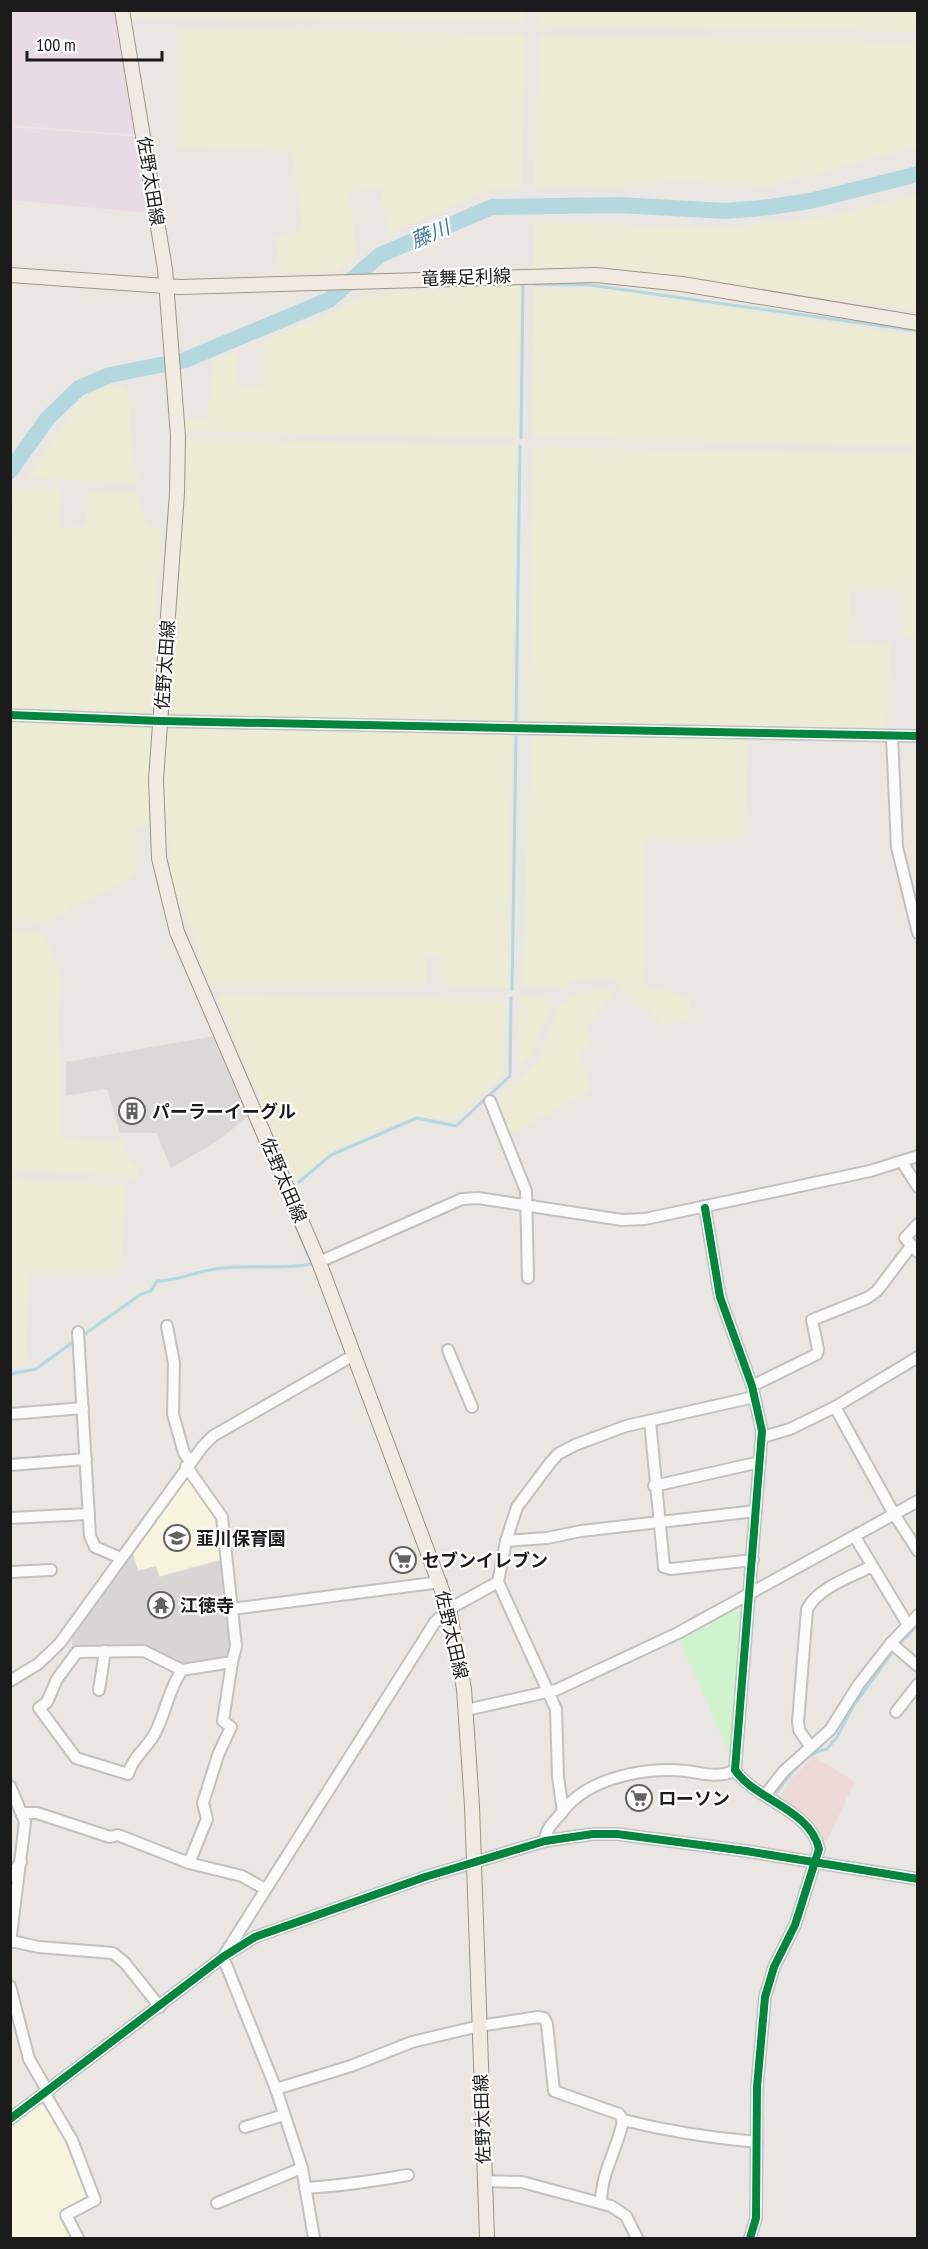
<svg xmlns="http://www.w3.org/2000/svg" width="928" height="2249" viewBox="0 0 928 2249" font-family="'PT Sans Narrow','Noto Sans JP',sans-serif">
  <rect width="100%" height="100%" fill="#eae7e2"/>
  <polygon fill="#edd9d6" points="814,1756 855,1782 825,1844 780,1797 790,1780"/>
  <g fill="#e8dbe3">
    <polygon points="10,11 115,11 138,135 11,125"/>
    <polygon points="10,127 138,137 149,213 11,200"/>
  </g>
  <g fill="#f6f4dc">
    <polygon points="186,1476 190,1476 216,1511 224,1558 159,1576 156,1566 138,1570 132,1550"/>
    <polygon points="44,2103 70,2141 92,2198 63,2214 75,2238 11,2238 11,2128"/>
  </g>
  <polygon fill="#d8d6d4" points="132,1551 138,1571 156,1566 159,1577 225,1559 233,1646 229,1660 188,1667 146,1647 72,1648 72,1633"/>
  <g fill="#ecebd4">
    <polygon points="538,10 917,11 917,32 537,25"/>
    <polygon points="129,11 525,11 525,23 130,18"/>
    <polygon points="177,29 526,34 521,190 489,190 388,235 381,189 350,192 356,257 339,271 281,273 275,238 303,230 292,152 177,147"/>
    <polygon points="539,36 917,42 917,147 771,186 684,182 632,184 618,188 534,186"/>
    <polygon points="917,195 917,311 593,264 533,268 534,223 722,227 825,217"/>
    <polygon points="520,283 517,438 183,431 183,420 207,418 213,360 239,351 238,386 265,386 264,340 337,310 359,296"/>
    <polygon points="534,288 595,288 917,336 917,446 532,437"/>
    <polygon points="125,386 128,395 133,459 139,483 27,478 76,405 102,388"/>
    <polygon points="184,439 516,446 512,724 170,715 184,502"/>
    <polygon points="533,447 917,454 917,638 903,637 903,591 850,591 848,643 891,644 886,730 528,725"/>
    <polygon points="20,487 61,488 59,528 86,526 88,492 137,493 147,525 162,529 151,714 11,709 11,557 14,495"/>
    <polygon points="10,721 151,728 148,826 136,828 135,874 112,889 75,905 64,915 42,922 11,920"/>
    <polygon points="167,728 512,735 508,988 441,985 441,956 427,957 425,985 209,983 173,882 163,781"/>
    <polygon points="531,734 748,738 744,839 647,839 644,986 691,998 688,1021 662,1025 611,977 575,980 559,987 522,986"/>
    <polygon points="11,931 44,934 63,980 57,1022 62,1065 63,1139 123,1142 128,1159 137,1166 140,1178 11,1169"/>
    <polygon points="607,989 614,996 586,1026 594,1041 579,1056 591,1090 510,1135 497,1106 498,1096 538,1062 559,1005 581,992"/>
    <polygon points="217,995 506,1000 503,1076 453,1121 413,1115 337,1148 294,1181"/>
    <polygon points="519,996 552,999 550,1011 530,1057 519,1067"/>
    <polygon points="10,1179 127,1185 120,1272 30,1273 25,1360 11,1363"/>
  </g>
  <polygon fill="#cef3cd" points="735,1610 742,1614 731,1756 681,1643 683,1637"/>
  <polygon fill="#dad9d7" points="221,1035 254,1112 216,1142 171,1168 156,1133 120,1133 107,1089 66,1096 66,1062"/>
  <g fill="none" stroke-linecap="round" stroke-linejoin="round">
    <g stroke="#b4d8df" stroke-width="3">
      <polyline points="534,284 590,285 918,331"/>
      <polyline points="521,438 523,284"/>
      <polyline points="516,721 520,446"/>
      <polyline points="512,990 516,737"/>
      <polyline points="299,1182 331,1155 417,1118 456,1126 510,1076 511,998"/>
      <path d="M 82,1336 L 141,1294 L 151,1291 L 157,1281 C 178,1281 194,1272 215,1269 C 247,1264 280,1270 312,1264 L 286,1204"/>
      <polyline points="10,1374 36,1369 77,1339"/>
      <polyline points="899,1644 918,1625"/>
      <path d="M 777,1792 C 788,1776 806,1752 827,1749 L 837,1737 L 854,1705 L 894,1650"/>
    </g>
    <polyline stroke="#b4d8df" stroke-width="16" points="10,471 47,419 79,388 110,375 185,360 329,300 380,255 492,207 620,205 725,211 762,208 810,201 918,174"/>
    <defs>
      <g id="minor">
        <polyline points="10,715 160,721 918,736"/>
        <polyline points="892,736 897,847 918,933"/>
        <polyline points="490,1101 526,1191 528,1278"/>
        <polyline points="902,1162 918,1187"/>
        <path d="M 705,1208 L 720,1297 L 752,1386 L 762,1431 L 735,1770 C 755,1800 810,1809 819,1849 L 795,1925 L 774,1967 L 765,1997 L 757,2087 L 756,2218 L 750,2238"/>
        <polyline points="918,1224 905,1238 918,1252"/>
        <polyline points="319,1262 462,1199 478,1198 622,1220 645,1219 870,1171 918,1156"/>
        <polyline points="167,1326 174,1363 173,1414 184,1453 190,1461"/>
        <polyline points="78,1332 90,1536 95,1547 121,1558"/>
        <polyline points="448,1350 472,1407"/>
        <polyline points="752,1386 817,1354 818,1349 812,1320 867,1298 877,1291 911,1246"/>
        <polyline points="835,1407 918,1357"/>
        <polyline points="10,1414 83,1408"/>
        <polyline points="650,1421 664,1567 671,1569 753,1560"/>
        <polyline points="763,1437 790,1429 835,1407 894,1514 918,1551"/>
        <polyline points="10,1465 86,1459"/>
        <polyline points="654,1486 760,1462"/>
        <polyline points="10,1518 89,1514"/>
        <polyline points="855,1537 908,1625"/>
        <polyline points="506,1541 547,1538 581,1531 756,1511"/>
        <polyline points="10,1572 51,1570"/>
        <polyline points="232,1609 441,1582"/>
        <polyline points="891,1643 918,1666"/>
        <path d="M 182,1670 C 168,1690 166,1713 154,1735 C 146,1749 133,1757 128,1774 L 76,1758 L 39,1708 L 47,1702 L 57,1679 L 77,1652 L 144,1651 L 182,1670 L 232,1662 L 236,1646 L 222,1517 L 186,1466"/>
        <polyline points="10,1681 38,1664 60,1643 203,1446 213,1436 354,1355"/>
        <polyline points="99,1690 105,1651"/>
        <polyline points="466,1710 556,1690 678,1633 918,1501"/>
        <polyline points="896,1712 918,1684"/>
        <path d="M 810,1746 L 799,1730 L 798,1722 L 807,1609 C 819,1587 851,1577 872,1566"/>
        <polyline points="10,1786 25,1822 10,1943"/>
        <polyline points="766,1794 784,1771 830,1730 859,1684 891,1643 918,1615"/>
        <polyline points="563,1811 558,1777 556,1709 498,1582 506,1541 517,1507 550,1463 558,1454 575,1445 626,1426 754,1397"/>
        <polyline points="23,1813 37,1813 110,1837 118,1835 189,1863 242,1876 265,1889"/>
        <path d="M 545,1841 C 546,1826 555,1822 563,1811 C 589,1777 646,1767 686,1771 C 702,1773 720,1779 735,1770"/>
        <polyline points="189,1863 207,1819 203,1803 218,1755 231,1727 223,1721 232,1662"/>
        <polyline points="10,1877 21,1862"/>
        <polyline points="11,1941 39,1947 113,1953 125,1963 160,2007"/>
        <polyline points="10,1986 29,2059 48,2092"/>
        <path d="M 276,2089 L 351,2066 L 412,2042 L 479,2026 L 538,2017 L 544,2018 L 547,2024 L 554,2091 L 619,2114 L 623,2120 C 667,2131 711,2138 757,2142"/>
        <polyline points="45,2094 72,2140 95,2200 66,2215 78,2238"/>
        <polyline points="10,2119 223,1957 255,1937 425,1877 545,1841 593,1834 617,1834 746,1851 918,1879"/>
        <polyline points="245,2127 284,2115"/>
        <polyline points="484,2181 522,2182 611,2206 626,2216 637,2238"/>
        <path d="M 305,2188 C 340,2186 373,2181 408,2175"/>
        <polyline points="217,2203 302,2168"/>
        <path d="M 601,2203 C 601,2172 618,2149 623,2120"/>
        <polyline points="314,2238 302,2168 276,2089 223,1957 435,1622 449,1609 498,1582"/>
      </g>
      <g id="major">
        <polyline points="122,10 165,269 178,436 177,493 156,779 159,858 177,932 319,1262 449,1609 464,1689 472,1806 487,2238"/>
        <polyline points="10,275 180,287 596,275 682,284 918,323"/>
      </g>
    </defs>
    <use href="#minor" stroke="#c2c1bf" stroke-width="14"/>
    <use href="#major" stroke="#a09480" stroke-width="16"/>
    <use href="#minor" stroke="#fcfbfb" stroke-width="10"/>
    <use href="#major" stroke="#f0eae2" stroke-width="14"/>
    <defs>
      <g id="cycleway">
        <polyline points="10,715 160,721 918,736"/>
        <path d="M 705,1208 L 720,1297 L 752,1386 L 762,1431 L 735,1770 C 755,1800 810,1809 819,1849 L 795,1925 L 774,1967 L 765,1997 L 757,2087 L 756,2218 L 750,2238"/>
        <polyline points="10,2119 223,1957 255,1937 425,1877 545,1841 593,1834 617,1834 746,1851 918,1879"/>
      </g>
    </defs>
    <use href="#cycleway" stroke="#fff" stroke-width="11"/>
    <use href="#cycleway" stroke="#00873e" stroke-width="8"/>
  </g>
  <defs>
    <symbol id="building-ring" viewBox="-11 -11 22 22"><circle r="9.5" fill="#fff" stroke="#636261" stroke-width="1.5"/><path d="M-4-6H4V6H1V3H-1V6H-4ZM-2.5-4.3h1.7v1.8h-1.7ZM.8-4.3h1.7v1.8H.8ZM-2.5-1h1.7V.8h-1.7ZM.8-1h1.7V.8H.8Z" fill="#636261"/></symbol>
    <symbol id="school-ring" viewBox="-11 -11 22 22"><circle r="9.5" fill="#fff" stroke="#636261" stroke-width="1.5"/><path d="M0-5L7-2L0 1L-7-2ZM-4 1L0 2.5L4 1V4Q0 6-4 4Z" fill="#636261"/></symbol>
    <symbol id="supermarket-ring" viewBox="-11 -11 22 22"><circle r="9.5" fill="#fff" stroke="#636261" stroke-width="1.5"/><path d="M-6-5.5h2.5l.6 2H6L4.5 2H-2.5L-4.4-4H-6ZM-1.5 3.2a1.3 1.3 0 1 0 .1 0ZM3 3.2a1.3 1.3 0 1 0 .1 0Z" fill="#636261"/></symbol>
    <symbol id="temple-ring" viewBox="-11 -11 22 22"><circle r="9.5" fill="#fff" stroke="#636261" stroke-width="1.5"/><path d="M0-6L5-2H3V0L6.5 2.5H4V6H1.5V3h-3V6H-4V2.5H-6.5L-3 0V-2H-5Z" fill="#636261"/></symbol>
  </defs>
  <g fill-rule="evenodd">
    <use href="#building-ring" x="117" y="1096" width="30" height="30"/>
    <use href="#school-ring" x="162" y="1523" width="30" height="30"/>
    <use href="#supermarket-ring" x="388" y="1545" width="30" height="30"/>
    <use href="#temple-ring" x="146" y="1590" width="30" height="30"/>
    <use href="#supermarket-ring" x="624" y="1783" width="30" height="30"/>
  </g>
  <g text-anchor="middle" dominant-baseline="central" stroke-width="4.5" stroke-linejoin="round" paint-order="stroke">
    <g font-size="18" fill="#1b1b1b" stroke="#fff">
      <text transform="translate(151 181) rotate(81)">佐野太田線</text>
      <text transform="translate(466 277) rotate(-2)">竜舞足利線</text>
      <text transform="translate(165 665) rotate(-86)">佐野太田線</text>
      <text transform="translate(284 1180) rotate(67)">佐野太田線</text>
      <text transform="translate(452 1635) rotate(77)">佐野太田線</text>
      <text transform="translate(482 2119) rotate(-92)">佐野太田線</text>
    </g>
    <g font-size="18" font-weight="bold" fill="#1b1b1b" stroke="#fff" text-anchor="start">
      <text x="152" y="1111">パーラーイーグル</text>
      <text x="196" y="1538">韮川保育園</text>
      <text x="422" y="1560">セブンイレブン</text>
      <text x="180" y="1605">江徳寺</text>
      <text x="658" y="1798">ローソン</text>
    </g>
    <g font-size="20" font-style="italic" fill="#4078a6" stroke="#fff">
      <text transform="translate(430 234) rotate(-23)">藤川</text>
    </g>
  </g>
  <rect width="928" height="2249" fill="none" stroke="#1b1b1b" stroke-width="24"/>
  <path d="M27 51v9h135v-9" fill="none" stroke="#1b1b1b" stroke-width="3"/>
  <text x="36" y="51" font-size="18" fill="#1b1b1b" stroke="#ffffff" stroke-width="4.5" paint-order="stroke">100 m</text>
</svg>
